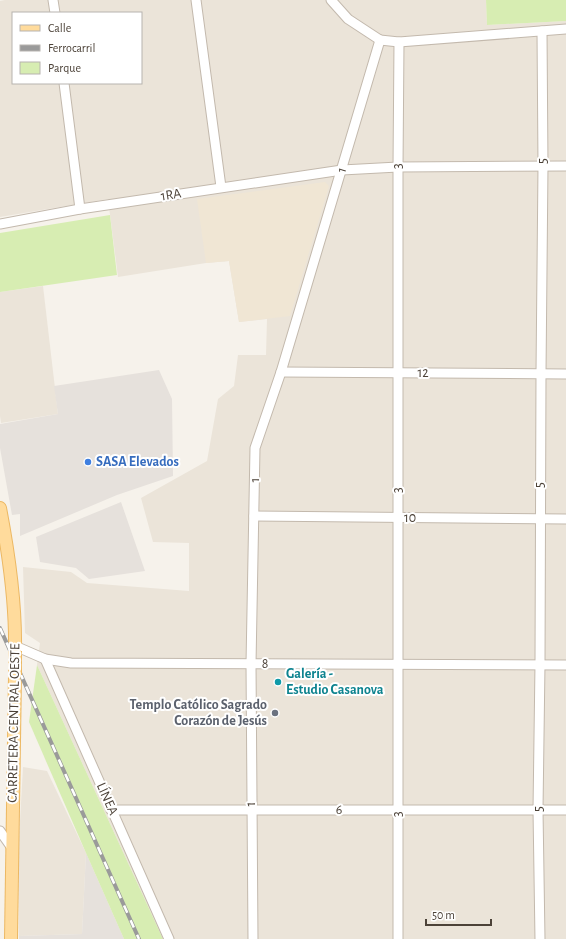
<svg xmlns="http://www.w3.org/2000/svg" width="566" height="939" viewBox="0 0 566 939" font-family="'Alegreya Sans',sans-serif">
  <rect width="100%" height="100%" fill="#f6f2eb"/>
  <g fill="#ebe4d9" fill-rule="evenodd">
    <path d="M 5,0 L 486,0 L 487,25 L 566,21 L 566,939 L 163,939 L 37,665 L 40,643 L 25,633 L 23,567 L 71,572 L 87,583 L 189,591 L 189,543 L 153,542 L 141,498 L 207,461 L 218,399 L 234,386 L 238,355 L 266,355 L 267,319 L 239,322 L 229,261 L 206,263 L 118,277 L 108,199 L 0,217 L 0,1 ZM 13,13 L 141,13 L 141,83 L 13,83 Z"/>
    <polygon points="43,286 58,414 1,423 0,416 0,292"/>
    <polygon points="23,767 47,771 86,853 82,934 19,936 19,839"/>
  </g>
  <g fill="#e6e1dc">
    <polygon points="159,370 172,399 173,476 117,495 20,536 20,514 12,515 0,448 0,424 58,414 54,386"/>
    <polygon points="121,502 145,571 89,579 76,568 40,562 36,537"/>
    <polygon points="86,853 124,939 19,939 19,936 82,934"/>
  </g>
  <polygon fill="#f0e6d4" points="325,182 329,186 290,316 239,322 229,261 206,263 197,199"/>
  <g fill="#d7edb2">
    <polygon points="486,0 566,0 566,21 487,25"/>
    <polygon points="110,215 117,275 0,292 0,233"/>
    <polygon points="37,665 163,939 124,939 86,853 29,722"/>
  </g>
  <g fill="none" stroke-linecap="round" stroke-linejoin="round">
    <defs>
      <g id="minor">
        <polyline points="53,0 55,13"/>
        <polyline points="196,0 221,187"/>
        <polyline points="331,0 348,19 380,40"/>
        <polyline points="380,40 399,42 566,29"/>
        <polyline points="64,83 80,209"/>
        <polyline points="0,224 80,209 342,170 398,167 566,166"/>
        <polyline points="281,372 566,374"/>
        <polyline points="254,516 566,519"/>
        <polyline points="15,646 45,659 71,663 566,665"/>
        <polyline points="45,659 169,939"/>
        <polyline points="111,810 566,810"/>
        <polyline points="0,831 12,848"/>
        <polyline points="253,939 251,664 255,448 281,372 380,40"/>
        <polyline points="398,939 398,167 399,42"/>
        <polyline points="540,939 538,810 540,664 541,373 543,166 542,31"/>
      </g>
      <g id="major">
        <path d="M 0,508 C 9,555 16,602 15,651"/>
        <polyline points="11,939 15,675"/>
      </g>
    </defs>
    <use href="#minor" stroke="#c3b9ad" stroke-width="11"/>
    <use href="#major" stroke="#ecb863" stroke-width="14"/>
    <use href="#minor" stroke="#fff" stroke-width="9"/>
    <use href="#major" stroke="#ffdb9c" stroke-width="12"/>
    <defs>
      <polyline id="rail" points="0,628 139,939"/>
    </defs>
    <use href="#rail" stroke="#9a9a9a" stroke-width="4"/>
    <use href="#rail" stroke="#fff" stroke-width="2.5" stroke-dasharray="8" stroke-linecap="butt"/>
    <defs>
      <polyline id="major-bridge" points="15,651 15,675"/>
    </defs>
    <use href="#major-bridge" stroke="#ecb863" stroke-width="14" stroke-linecap="butt"/>
    <use href="#major-bridge" stroke="#ffdb9c" stroke-width="12"/>
  </g>
  <circle fill="#3f7fe0" stroke="#fff" stroke-width="1.5" cx="88" cy="462" r="4"/>
  <circle fill="#0f9aa8" stroke="#fff" stroke-width="1.5" cx="278" cy="682" r="4"/>
  <circle fill="#6b7280" stroke="#fff" stroke-width="1.5" cx="275" cy="713" r="4"/>
  <g text-anchor="middle" dominant-baseline="central" stroke-width="4" stroke-linejoin="round" paint-order="stroke">
    <g font-size="14" fill="#4c4238" stroke="#fff">
      <text transform="translate(543 161) rotate(-90)">5</text>
      <text transform="translate(398 166) rotate(-90)">3</text>
      <text transform="translate(342 170) rotate(-73)">1</text>
      <text transform="translate(171 195) rotate(-9)">1RA</text>
      <text x="423" y="373">12</text>
      <text transform="translate(255 480) rotate(-89)">1</text>
      <text transform="translate(540 485) rotate(-90)">5</text>
      <text transform="translate(398 490) rotate(-90)">3</text>
      <text x="410" y="518">10</text>
      <text x="265" y="664">8</text>
      <text transform="translate(14 723) rotate(-89)">CARRETERA CENTRAL OESTE</text>
      <text transform="translate(107 799) rotate(66)">LÍNEA</text>
      <text transform="translate(251 804) rotate(-90)">1</text>
      <text transform="translate(539 809) rotate(-90)">5</text>
      <text x="339" y="810">6</text>
      <text transform="translate(398 814) rotate(-90)">3</text>
    </g>
    <g font-size="14" font-weight="bold" fill="#366cbe" stroke="#fff" text-anchor="start">
      <text x="96" y="462">SASA Elevados</text>
    </g>
    <g font-size="14" font-weight="bold" fill="#0d838f" stroke="#fff" text-anchor="start">
      <text x="286" y="674">Galería -<tspan x="286" dy="16">Estudio Casanova</tspan></text>
    </g>
    <g font-size="14" font-weight="bold" fill="#5b616d" stroke="#fff" text-anchor="end">
      <text x="267" y="705">Templo Católico Sagrado<tspan x="267" dy="16">Corazón de Jesús</tspan></text>
    </g>
  </g>
  <rect x="12" y="12" width="130" height="72" fill="#ffffff" stroke="#b7b3af"/>
  <rect x="20" y="25" width="20" height="6" fill="#ffdb9c" stroke="#b7b3af"/>
  <text x="48" y="32" font-size="12" fill="#4c4238">Calle</text>
  <rect x="20" y="45" width="20" height="6" fill="#9a9a9a" stroke="#b7b3af"/>
  <text x="48" y="52" font-size="12" fill="#4c4238">Ferrocarril</text>
  <rect x="20" y="62" width="20" height="12" fill="#d7edb2" stroke="#b7b3af"/>
  <text x="48" y="72" font-size="12" fill="#4c4238">Parque</text>
  <path d="M426 919v6h65v-6" fill="none" stroke="#4c4238" stroke-width="2"/>
  <text x="432" y="919" font-size="12" fill="#4c4238" stroke="#ffffff" stroke-width="3" paint-order="stroke">50 m</text>
</svg>
